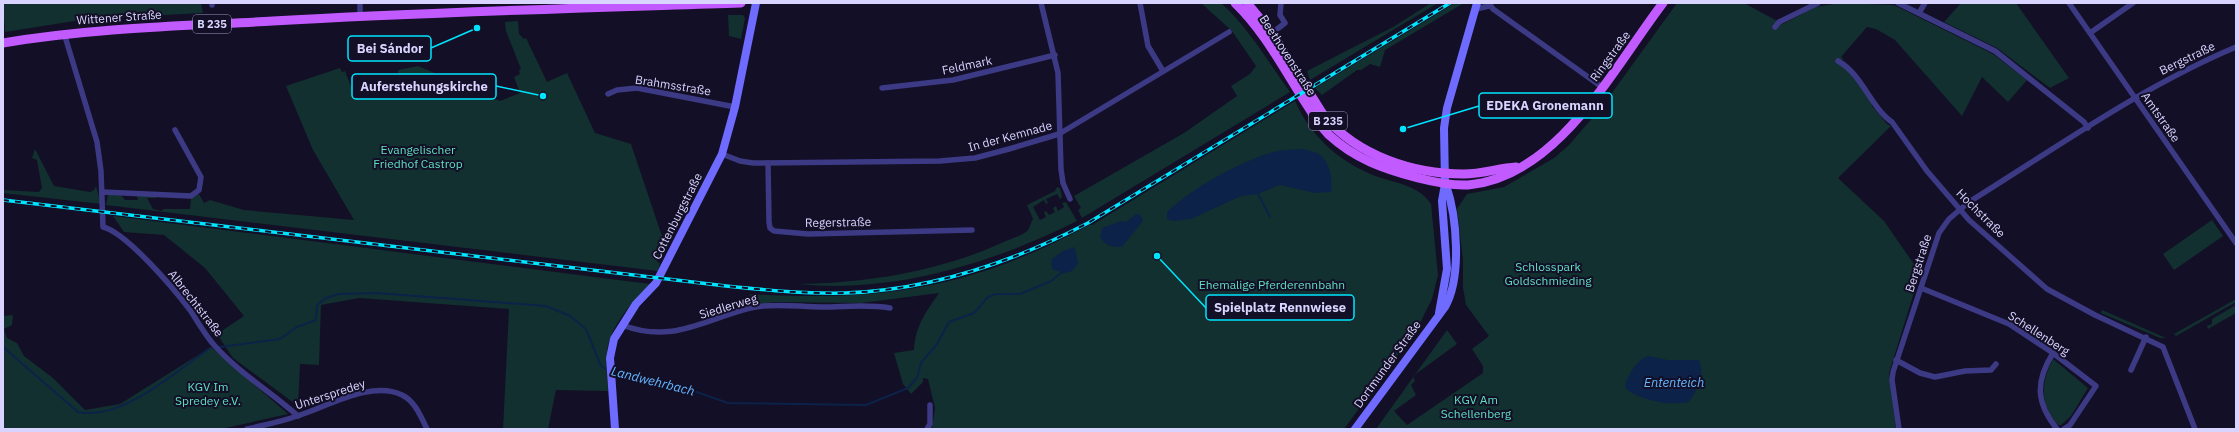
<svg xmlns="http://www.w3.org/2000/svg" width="2239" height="432" viewBox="0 0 2239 432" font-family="'IBM Plex Sans',sans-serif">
  <rect width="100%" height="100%" fill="#130f26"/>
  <g fill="#12302f">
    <polygon points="3,3 201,3 203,13 87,19 5,32"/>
    <path d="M 1201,3 L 1221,3 C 1249,28 1268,62 1290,92 L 1082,218 L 1078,210 L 1081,208 L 1074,196 L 1184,133 L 1237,96 L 1231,86 L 1250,74 L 1256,66 L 1232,31 Z"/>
    <polygon points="1431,3 1438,3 1310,80 1307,71 1393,27"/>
    <polygon points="1455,3 1464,3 1385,50 1380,67 1370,64 1361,70 1357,70 1322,95 1315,88"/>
    <polygon points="1677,3 1744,3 1783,24 1815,7 1840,3 1894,5 1993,54 2027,80 2008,102 1982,77 1962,116 1895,40 1876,29 1867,27 1841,57 1844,59 1840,60 1872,103 1872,106 1887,124 1891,126 1838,178 1884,221 1920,273 1889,373 1896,429 1376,429 1447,330 1457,344 1413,376 1415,381 1411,385 1416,395 1394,411 1407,425 1483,373 1483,366 1472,349 1489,336 1466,305 1463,288 1463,260 1457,209 1467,194 1504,187 1554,158 1569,145 1601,108"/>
    <polygon points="1961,3 2016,3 2069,78 2050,88 1997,48 1944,22"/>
    <polygon points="728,15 743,15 745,18 741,39 729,36"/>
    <polygon points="518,21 519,34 524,39 526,38 547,82 567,73 595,133 631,144 666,248 657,262 660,263 658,271 106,205 108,195 121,195 125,200 138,200 137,196 155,196 156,198 147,198 153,209 162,211 163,209 190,209 191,199 199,194 204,203 210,200 244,210 354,220 313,150 286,86 340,68 342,72 345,71 351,87 399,77 398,70 418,66 500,101 520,93 514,77 520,74 519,70 521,69 506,31 505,22"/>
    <path d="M 1295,101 C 1312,139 1342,164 1381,178 C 1400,184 1419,186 1431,204 L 1438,275 L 1432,299 L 1417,329 L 1344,429 L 932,429 L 935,408 L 928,379 L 923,378 L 923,382 L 911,394 L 903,384 L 894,353 L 914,350 C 915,326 926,312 939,293 L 861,303 L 774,302 L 749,306 L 750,294 C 881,302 973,288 1089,225 L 1092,225 Z"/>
    <polygon points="35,149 54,186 90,192 94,190 96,186 101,204 3,193 3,190 39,192 42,188 37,160 32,158"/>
    <path d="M 1057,187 L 1060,188 L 1062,197 L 1060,199 L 1057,194 L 1046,199 L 1048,203 L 1046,204 L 1044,200 L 1033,207 L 1040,220 L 1046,217 L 1044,212 L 1046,211 L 1049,215 L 1055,212 L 1053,208 L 1056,206 L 1058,211 L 1064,207 L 1062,203 L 1066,202 L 1077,221 C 993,263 893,294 798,284 C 869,283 941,271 1006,241 C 1012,238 1024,235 1028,230 C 1030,227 1031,222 1033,219 L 1027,205 L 1055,191 Z"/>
    <path d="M 113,216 L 650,284 C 632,302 611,325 607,351 C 605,363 608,379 608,391 L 556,390 L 548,429 L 503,429 L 509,309 L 359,298 L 321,305 L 319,365 L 300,364 L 298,406 L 233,358 L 217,334 L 244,316 L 205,268 L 164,235 L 124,232 Z"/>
    <polygon points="2212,220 2223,236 2174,270 2163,254"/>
    <polygon points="2236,299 2236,302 2176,336 2174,334"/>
    <polygon points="2236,305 2236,313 2208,329 2207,326 2212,324 2212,319"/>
    <polygon points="2102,310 2166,338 2160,338 2101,313"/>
    <polygon points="13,315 12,325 4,329 7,338 17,343 24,356 53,378 85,410 120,404 211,347 288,414 221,429 3,429 3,316"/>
    <path d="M 2053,359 L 2088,388 L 2071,416 L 2061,425 L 2058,425 C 2040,404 2040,384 2053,359 Z"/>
  </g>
  <g fill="#0c2248">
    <path d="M 1302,149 C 1307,150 1313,151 1317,153 C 1330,159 1333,180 1331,192 L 1315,193 L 1280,185 L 1258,194 L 1241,196 L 1191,219 L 1173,221 L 1167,219 L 1167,212 C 1193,187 1242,160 1277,151 C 1285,149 1294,150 1302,149 Z"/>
    <path d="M 1136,214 L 1140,215 L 1143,221 L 1122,247 C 1112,247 1103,245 1100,236 L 1102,228 L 1121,221 L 1126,222 Z"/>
    <polygon points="1075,247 1078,264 1072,271 1061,274 1059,271 1053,270 1051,264 1052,259 1063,251"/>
    <path d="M 1648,356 L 1668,360 L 1699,360 C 1705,375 1698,389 1689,402 C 1668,406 1645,401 1627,390 L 1625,385 C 1629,374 1636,360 1648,356 Z"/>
  </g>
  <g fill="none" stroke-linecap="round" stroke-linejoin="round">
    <g stroke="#0c2248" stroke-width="2">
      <polyline points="1258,194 1270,217"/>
      <path d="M 3,347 L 78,412 C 122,421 175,372 210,348"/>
      <polyline points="220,347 280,339 297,327 316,320 317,305 326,298 339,294 377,293 546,306 570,316 586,329 601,366 608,370"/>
      <polyline points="614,371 625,376 688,389 728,403 866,405 908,388 917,378 921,363 937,344 949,322 974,313 988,297 996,294 1020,294 1051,281 1062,272"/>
    </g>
    <g stroke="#3d3a85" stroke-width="5.5">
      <polyline points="360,3 360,16"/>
      <polyline points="1041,3 1058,73 1061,169 1063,183 1070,199"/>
      <polyline points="1140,3 1148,46 1163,71"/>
      <polyline points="1489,3 1493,9 1602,87"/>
      <polyline points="1898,3 1995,51 2084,122 2088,128"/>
      <polyline points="2069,3 2236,243"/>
      <polyline points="212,5 212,3"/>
      <polyline points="1476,9 1489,6"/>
      <polyline points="1919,13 1925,3"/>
      <polyline points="1775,27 1779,22 1818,3"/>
      <path d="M 64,33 L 97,142 L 101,171 L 103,227 C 127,233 175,290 190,310 C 198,322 205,335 214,345 C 239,373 271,392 298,416"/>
      <polyline points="1272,33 1285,23 1280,15 1281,3"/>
      <polyline points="2090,33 2133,3"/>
      <path d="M 1838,61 C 1862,74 1871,108 1892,122 L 1927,171 L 1969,220 L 2047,289 L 2095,315 L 2163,347 L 2195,429"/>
      <polyline points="882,88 953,80 1055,55"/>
      <polyline points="608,94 617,90 637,88 735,107"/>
      <polyline points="722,154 740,161 753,163 940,161 975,158 1009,149 1059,134 1229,32"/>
      <polyline points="768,163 769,222 770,228 774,231 808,234 972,230"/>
      <polyline points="102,192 191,196 199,190 201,177 175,130"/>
      <polyline points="1921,288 2009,324 2053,353 2096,386 2070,425 2064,429"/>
      <path d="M 622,325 C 675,345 707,317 755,307 C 777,303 800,307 822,307 C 845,307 867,304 890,308"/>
      <path d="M 2053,353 C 2035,382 2036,403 2057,429"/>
      <polyline points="1896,360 1920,373 1935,377 1965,371 1991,370 1996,364"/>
      <polyline points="2131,370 2146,337"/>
      <path d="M 247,429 C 264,425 281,422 297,416 C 327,407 371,380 402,395 C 415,401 421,417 427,429"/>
      <polyline points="927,429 930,424 930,405"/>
      <path d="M 1899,429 L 1892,380 L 1893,372 L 1939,233 L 1949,219 L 1969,202 C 2056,148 2141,87 2236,47"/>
    </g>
    <g stroke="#6f6bff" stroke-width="8">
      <polyline points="1439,313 1447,269 1442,201 1445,184 1444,128 1447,108 1477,3"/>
      <polyline points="615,429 610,358 614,339 636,304 656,283 722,154 735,107 756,3"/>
      <path d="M 1355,429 L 1445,307 C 1462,277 1457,217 1446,185"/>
    </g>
    <g stroke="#c25bff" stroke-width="9">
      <path d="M 1235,3 C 1262,29 1280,62 1300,94 C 1309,108 1317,123 1329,135 C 1355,159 1384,169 1418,178 C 1434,182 1451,186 1468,185 C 1558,177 1614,67 1663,3"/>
      <path d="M 1247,3 L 1272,33 L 1324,116 C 1358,156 1413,174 1464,174 C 1482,174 1499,168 1516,167"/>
      <path d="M 3,43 C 93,28 183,26 273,21 C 429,12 585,8 741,3"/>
    </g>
    <defs>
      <path id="rail" d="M 3,200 L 726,286 C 766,290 805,294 845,293 C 931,290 1013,262 1088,223 L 1450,3"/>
    </defs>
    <use href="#rail" stroke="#00e5ff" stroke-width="3.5"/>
    <use href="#rail" stroke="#130f26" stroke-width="2" stroke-dasharray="6" stroke-linecap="butt"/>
  </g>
  <g text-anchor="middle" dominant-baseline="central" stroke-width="4" stroke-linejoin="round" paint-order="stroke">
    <g fill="#130f26" stroke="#9e99be" stroke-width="1">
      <rect x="193" y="15" width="38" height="18" rx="3"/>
      <rect x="1309" y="112" width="38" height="18" rx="3"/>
    </g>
    <g font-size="11" font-weight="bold" fill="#d9d4ff">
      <text x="212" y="24">B 235</text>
      <text x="1328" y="121">B 235</text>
    </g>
    <g font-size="12" fill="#d9d4ff" stroke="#130f26">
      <text transform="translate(119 17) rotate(-4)">Wittener Straße</text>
      <text transform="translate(1288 55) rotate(57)">Beethovenstraße</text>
      <text transform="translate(1610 56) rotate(-54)">Ringstraße</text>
      <text transform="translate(2187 58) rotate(-26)">Bergstraße</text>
      <text transform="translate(967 65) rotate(-12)">Feldmark</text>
      <text transform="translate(673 85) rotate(9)">Brahmsstraße</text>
      <text transform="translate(2161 117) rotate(55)">Amtstraße</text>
      <text transform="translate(1010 136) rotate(-15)">In der Kemnade</text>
      <text transform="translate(1981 213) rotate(45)">Hochstraße</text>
      <text transform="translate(677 216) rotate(-63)">Cottenburgstraße</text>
      <text transform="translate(838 222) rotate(-1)">Regerstraße</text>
      <text transform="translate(1918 263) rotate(-72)">Bergstraße</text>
      <text transform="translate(196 303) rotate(52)">Albrechtstraße</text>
      <text transform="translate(728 306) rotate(-17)">Siedlerweg</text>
      <text transform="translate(2039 333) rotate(33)">Schellenberg</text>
      <text transform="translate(1387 364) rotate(-54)">Dortmunder Straße</text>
      <text transform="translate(330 394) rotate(-18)">Unterspredey</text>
    </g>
    <g font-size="12" fill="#5fe0c0" stroke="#130f26">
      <text x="418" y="149">Evangelischer<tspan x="418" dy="14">Friedhof Castrop</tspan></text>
      <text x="1548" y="266">Schlosspark<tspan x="1548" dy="14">Goldschmieding</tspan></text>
      <text x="1272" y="284">Ehemalige Pferderennbahn</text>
      <text x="208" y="386">KGV Im<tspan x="208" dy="14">Spredey e.V.</tspan></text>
      <text x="1476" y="399">KGV Am<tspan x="1476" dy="14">Schellenberg</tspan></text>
    </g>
    <g font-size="13" font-style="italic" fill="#62b6ff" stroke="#130f26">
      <text transform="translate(653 381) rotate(14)">Landwehrbach</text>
      <text x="1674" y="382">Ententeich</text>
    </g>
  </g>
  <path fill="none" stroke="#00e5ff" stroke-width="1.5" d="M477 28L431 48M543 96L496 86M1403 129L1479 106M1157 256L1206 308"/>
  <g fill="#00e5ff" stroke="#130f26" stroke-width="1.5">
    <circle cx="477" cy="28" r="4"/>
    <circle cx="543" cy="96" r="4"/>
    <circle cx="1403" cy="129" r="4"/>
    <circle cx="1157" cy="256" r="4"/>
  </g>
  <g fill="#130f26" stroke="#00e5ff" stroke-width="1.5">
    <rect x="348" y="36" width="83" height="25" rx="4"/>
    <rect x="352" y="74" width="144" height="25" rx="4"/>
    <rect x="1479" y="93" width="133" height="25" rx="4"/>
    <rect x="1206" y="295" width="148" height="25" rx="4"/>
  </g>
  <g font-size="13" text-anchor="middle" font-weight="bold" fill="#d9d4ff">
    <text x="390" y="53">Bei Sándor</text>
    <text x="424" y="91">Auferstehungskirche</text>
    <text x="1545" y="110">EDEKA Gronemann</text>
    <text x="1280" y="312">Spielplatz Rennwiese</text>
  </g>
  <rect width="2239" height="432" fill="none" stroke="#d9d4ff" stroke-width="8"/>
</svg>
